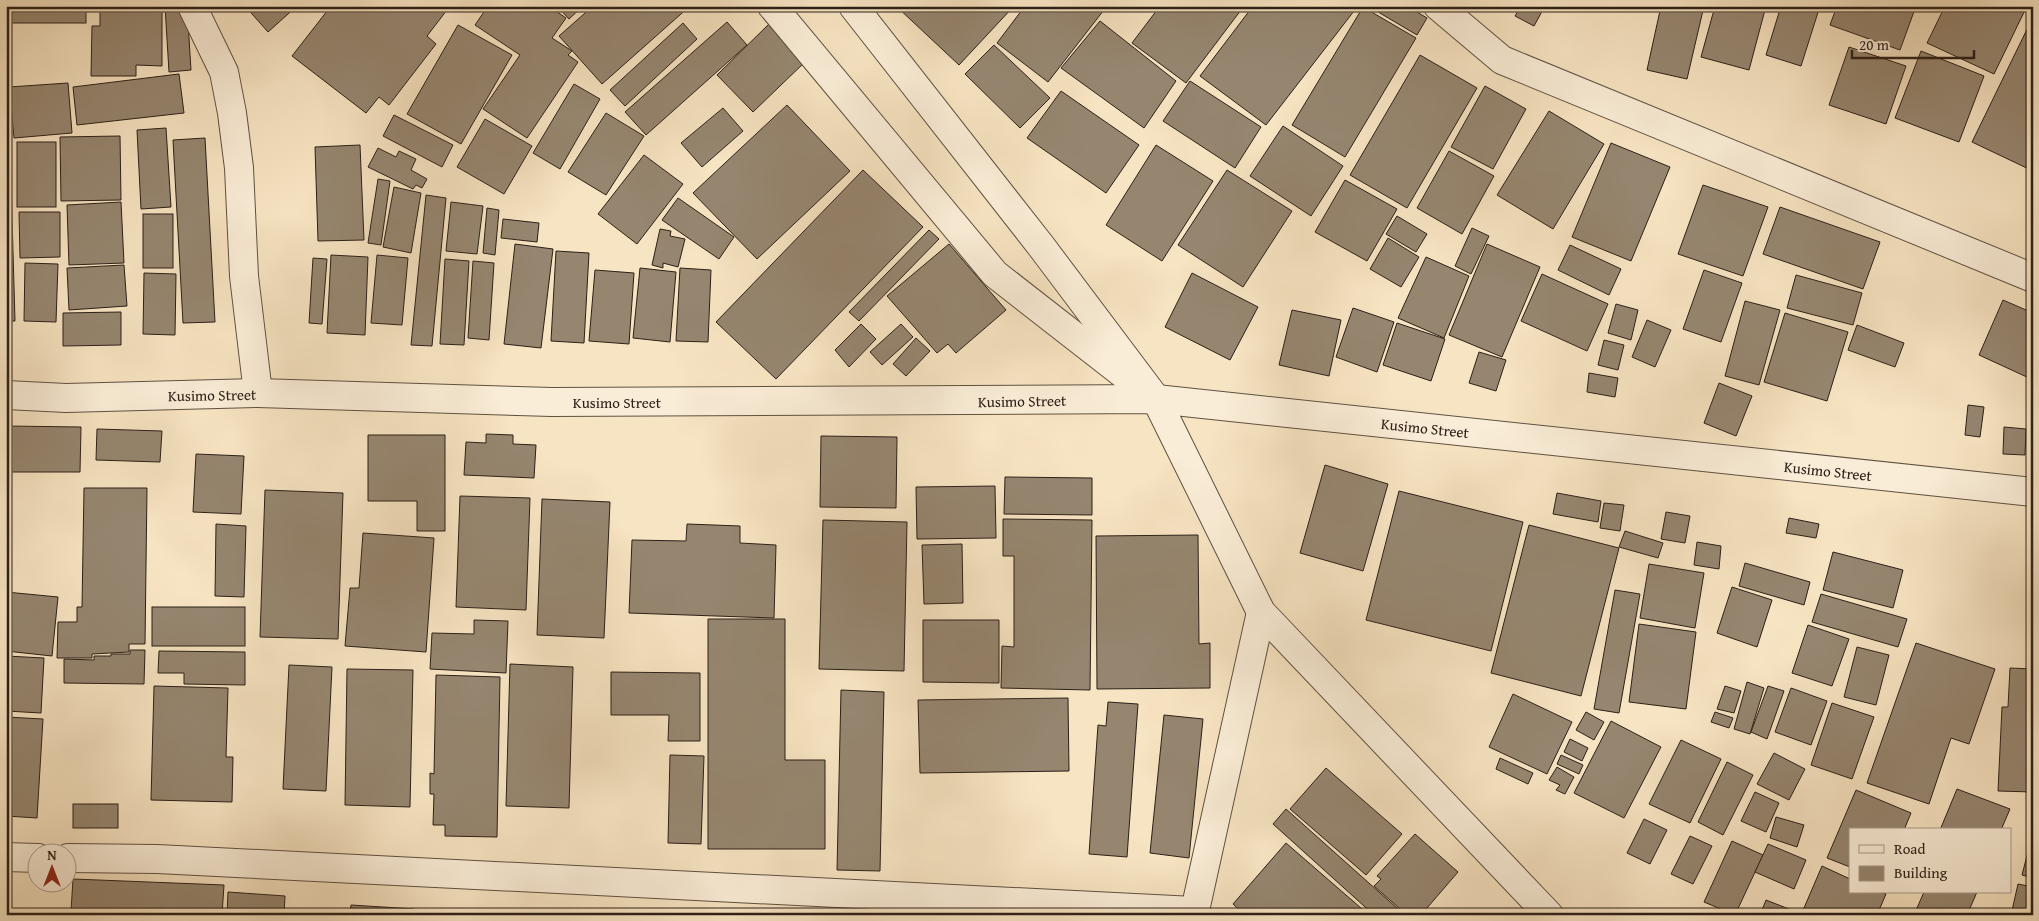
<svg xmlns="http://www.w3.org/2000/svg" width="2039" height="921" viewBox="0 0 2039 921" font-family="'Gentium Book Plus',serif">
  <rect width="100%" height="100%" fill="#f7e4c2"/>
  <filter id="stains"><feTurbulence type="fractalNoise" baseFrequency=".004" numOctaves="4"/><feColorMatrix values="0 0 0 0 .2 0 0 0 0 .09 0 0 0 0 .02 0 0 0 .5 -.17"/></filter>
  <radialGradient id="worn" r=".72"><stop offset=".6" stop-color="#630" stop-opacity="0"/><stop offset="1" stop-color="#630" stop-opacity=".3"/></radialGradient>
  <g fill="#968670" stroke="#2c2018">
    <rect x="7" y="6" width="79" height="17"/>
    <polygon points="100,6 162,6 162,66 136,65 136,76 91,76 92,26 100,26"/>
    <polygon points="165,6 187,6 191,70 169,72"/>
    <polygon points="245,6 297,6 268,32"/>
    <polygon points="331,6 450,6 427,36 436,44 389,105 379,97 366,113 292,56"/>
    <polygon points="488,6 554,6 553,9 566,18 552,38 572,51 568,55 578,62 527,138 483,109 520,55 475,25"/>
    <polygon points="557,6 583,6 569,19"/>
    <polygon points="593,6 690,6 602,84 559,36"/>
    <polygon points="896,6 1014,6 959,65"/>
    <polygon points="1025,6 1107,6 1048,82 997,43"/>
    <polygon points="1160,6 1244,6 1186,83 1132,43"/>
    <polygon points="1253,6 1348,6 1354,11 1266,125 1200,76"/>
    <polygon points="1368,6 1407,6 1427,18 1417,35"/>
    <polygon points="1521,6 1545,6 1534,26 1515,16"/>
    <polygon points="1661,6 1704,6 1687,79 1647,70"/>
    <polygon points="1715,6 1766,6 1749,70 1701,57"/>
    <polygon points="1781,6 1820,6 1801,66 1766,55"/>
    <polygon points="1837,6 1916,6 1900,50 1830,25"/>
    <polygon points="1945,6 2027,6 1994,74 1927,43"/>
    <polygon points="1363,7 1416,38 1345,157 1292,125"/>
    <polygon points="2033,17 2033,171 1972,142"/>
    <polygon points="1100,21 1176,81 1144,128 1061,68"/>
    <polygon points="727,22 747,45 646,135 625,112"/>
    <polygon points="683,23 697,39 625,106 610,90"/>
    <polygon points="770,23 806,61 753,112 717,75"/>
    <polygon points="458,25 512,55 461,144 407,114"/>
    <polygon points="994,45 1050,98 1020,128 965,74"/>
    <polygon points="1849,47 1906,66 1886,124 1829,105"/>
    <polygon points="1921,51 1984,76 1959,142 1895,118"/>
    <polygon points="1420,55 1477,88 1407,208 1350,175"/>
    <polygon points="179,74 184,113 77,125 73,87"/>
    <polygon points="1190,81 1261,127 1235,168 1163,121"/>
    <polygon points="68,83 72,133 14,138 9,87"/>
    <polygon points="574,84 600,99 560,169 533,153"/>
    <polygon points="1485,86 1526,109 1493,169 1451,147"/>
    <polygon points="1061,91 1139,145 1106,193 1027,138"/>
    <polygon points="787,105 850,171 757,259 693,193"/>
    <polygon points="723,108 743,131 702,167 681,143"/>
    <polygon points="1549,111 1604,144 1553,229 1497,195"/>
    <polygon points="606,113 644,136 606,195 568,172"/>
    <polygon points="394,115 453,145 442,167 383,136"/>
    <polygon points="485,119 532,146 504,194 457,167"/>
    <polygon points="1283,126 1343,166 1311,216 1250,176"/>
    <polygon points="166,128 171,207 141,209 137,130"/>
    <polygon points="120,136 121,200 61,201 60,137"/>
    <polygon points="205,138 215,322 183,323 173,140"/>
    <rect x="17" y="142" width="39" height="65"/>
    <polygon points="1611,143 1670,167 1631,261 1572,237"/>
    <polygon points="360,145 364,240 318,241 315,147"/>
    <polygon points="1156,145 1213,181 1162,261 1106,225"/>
    <polygon points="6,146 10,146 15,321 6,321"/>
    <polygon points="378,148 396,157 399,151 416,159 411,170 427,179 422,188 416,185 413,189 368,167"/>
    <polygon points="1449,151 1494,176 1462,234 1417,208"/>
    <polygon points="644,155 683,184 637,244 598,214"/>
    <polygon points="863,170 923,227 776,379 716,322"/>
    <polygon points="1227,170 1292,211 1243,287 1178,245"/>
    <polygon points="378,179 390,181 381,245 368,243"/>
    <polygon points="1345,180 1397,209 1367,261 1315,232"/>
    <polygon points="1703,185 1768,207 1743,276 1678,254"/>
    <polygon points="394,187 421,193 411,253 383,247"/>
    <polygon points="426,195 446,198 432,346 411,345"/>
    <polygon points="678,198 734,237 719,259 662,220"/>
    <polygon points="121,202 124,263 69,265 67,205"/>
    <polygon points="451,202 483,206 477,254 446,251"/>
    <polygon points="1780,207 1880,242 1863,289 1763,254"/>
    <polygon points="487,208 499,210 495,255 483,253"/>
    <polygon points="19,212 60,212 60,257 20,258"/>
    <rect x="143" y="214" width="30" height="54"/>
    <polygon points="1397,216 1427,234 1416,252 1386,234"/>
    <polygon points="503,219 539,223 537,242 501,238"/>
    <polygon points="1472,228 1489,236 1471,274 1455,266"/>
    <polygon points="660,229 671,231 670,236 685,239 678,267 663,263 663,268 652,265"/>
    <polygon points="929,230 939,239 859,321 849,312"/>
    <polygon points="1388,238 1419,257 1401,287 1370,269"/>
    <polygon points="515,244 553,249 541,348 504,344"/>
    <polygon points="949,244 1006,310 956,353 948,344 937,353 887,296"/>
    <polygon points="1487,244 1540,267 1502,357 1449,335"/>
    <polygon points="1570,245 1621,269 1609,295 1558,270"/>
    <polygon points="556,251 589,253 584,343 551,341"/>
    <polygon points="331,255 368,257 365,335 327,333"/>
    <polygon points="377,255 408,258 402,325 371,323"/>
    <polygon points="1426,257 1469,276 1444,338 1398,318"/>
    <polygon points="313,258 327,259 322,324 309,323"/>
    <polygon points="445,259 469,261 464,345 440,344"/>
    <polygon points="473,261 494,263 489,340 468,338"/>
    <polygon points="25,263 58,264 56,322 24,321"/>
    <polygon points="124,265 127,306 69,310 67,268"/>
    <polygon points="640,268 676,272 670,342 633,338"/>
    <polygon points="680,268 711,270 708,342 676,341"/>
    <polygon points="595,270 634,273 629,344 589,341"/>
    <polygon points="1704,270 1742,283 1721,342 1683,329"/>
    <polygon points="144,273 176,274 175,335 143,334"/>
    <polygon points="1192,273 1258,307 1230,360 1165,327"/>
    <polygon points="1542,274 1608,304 1587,351 1521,321"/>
    <polygon points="1796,275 1862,293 1853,325 1787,308"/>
    <polygon points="2003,300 2033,313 2033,370 2029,378 1979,355"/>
    <polygon points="1745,301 1780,310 1759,385 1725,376"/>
    <polygon points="1616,304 1638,310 1631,340 1608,333"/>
    <polygon points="1353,308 1394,322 1377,372 1336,357"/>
    <polygon points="1292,310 1341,320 1329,376 1279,365"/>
    <polygon points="121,312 121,345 63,346 63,313"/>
    <polygon points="1785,313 1848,332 1827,401 1764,382"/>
    <polygon points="1647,320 1671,330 1655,367 1632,357"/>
    <polygon points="1397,323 1445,339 1431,381 1383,365"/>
    <polygon points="861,324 876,339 849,367 835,350"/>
    <polygon points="901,324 913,337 882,365 870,352"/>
    <polygon points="1857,325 1904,343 1895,367 1848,350"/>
    <polygon points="916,338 930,351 906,376 893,364"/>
    <polygon points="1604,340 1624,345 1618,370 1598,365"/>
    <polygon points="1479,352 1506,360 1496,391 1469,383"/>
    <polygon points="1589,373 1618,378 1615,397 1587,392"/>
    <polygon points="1719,383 1752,396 1736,436 1704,423"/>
    <polygon points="1968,405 1984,407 1980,437 1965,435"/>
    <polygon points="6,426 81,427 80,472 6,472"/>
    <polygon points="2004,427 2026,429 2025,455 2003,454"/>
    <polygon points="97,429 162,431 160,462 96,460"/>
    <polygon points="486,434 513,435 513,444 536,445 534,478 464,475 466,442 486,443"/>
    <polygon points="368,435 445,435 445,531 417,531 417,501 368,501"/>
    <polygon points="821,436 897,437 896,508 820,507"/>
    <polygon points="196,454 244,456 241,514 193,512"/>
    <polygon points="1325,465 1388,484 1363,571 1300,553"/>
    <polygon points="1005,477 1092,478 1092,515 1004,514"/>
    <polygon points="995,486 996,538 917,539 916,487"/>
    <polygon points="84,488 147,488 145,644 129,644 129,652 92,654 92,658 57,658 58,622 77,622 77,607 82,607"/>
    <polygon points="265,490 343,493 338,639 260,637"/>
    <polygon points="1399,491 1523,522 1491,651 1366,620"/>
    <polygon points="1557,493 1601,501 1598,522 1553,514"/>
    <polygon points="460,496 530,498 526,610 456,607"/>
    <polygon points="542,499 610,502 604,638 537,635"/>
    <polygon points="1604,503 1624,505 1620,531 1600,528"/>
    <polygon points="1666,512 1690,516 1685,543 1661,539"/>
    <polygon points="1789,518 1819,524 1816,538 1786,533"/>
    <polygon points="1003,519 1092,520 1090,690 1001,688 1002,646 1014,647 1014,556 1003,556"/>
    <polygon points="823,520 907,522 904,671 819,669"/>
    <polygon points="216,524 246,526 244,597 215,596"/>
    <polygon points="687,524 740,526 740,543 776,545 774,618 629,613 632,540 686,541"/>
    <polygon points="1529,525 1619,548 1581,696 1491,673"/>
    <polygon points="1625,531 1663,543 1658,558 1619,547"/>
    <polygon points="363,533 434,538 426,652 345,646 350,588 359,588"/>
    <polygon points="1198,535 1199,644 1210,643 1210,688 1097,689 1096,536"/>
    <polygon points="1697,542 1721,546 1719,569 1694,565"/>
    <polygon points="962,544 963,603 924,604 922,545"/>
    <polygon points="1833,552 1903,570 1893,608 1823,590"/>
    <polygon points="1745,563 1810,582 1804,605 1739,586"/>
    <polygon points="1649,564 1704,573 1695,628 1640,618"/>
    <polygon points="1732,587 1772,600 1757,647 1717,633"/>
    <polygon points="1615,590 1640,594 1619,713 1594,709"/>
    <polygon points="6,592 58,597 52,656 6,651"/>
    <polygon points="1821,594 1907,619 1898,647 1812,622"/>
    <rect x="152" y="607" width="93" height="39"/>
    <polygon points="708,619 785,619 785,760 825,760 825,849 708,849"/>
    <polygon points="474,620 508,621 506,673 430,669 432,633 474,634"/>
    <polygon points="923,620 999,620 999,683 923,682"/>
    <polygon points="1639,624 1696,632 1686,709 1629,702"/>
    <polygon points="1808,625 1849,639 1832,686 1792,673"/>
    <polygon points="1916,643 1995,669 1969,744 1951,738 1929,804 1867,783"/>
    <polygon points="1857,647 1889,655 1876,705 1844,697"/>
    <polygon points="130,650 145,650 144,684 64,683 64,659 94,660 94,656 111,656 111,654 130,654"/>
    <polygon points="159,651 245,652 245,685 184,684 184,673 158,673"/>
    <polygon points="6,656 44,658 41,713 6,711"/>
    <polygon points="510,664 573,667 569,808 506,806"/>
    <polygon points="289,665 332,667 326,791 283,789"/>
    <polygon points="2010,668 2033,669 2033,792 1998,791 2002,707 2008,707"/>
    <polygon points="347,669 413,670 410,807 345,805"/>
    <polygon points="611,672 700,673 700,741 668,741 669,715 611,715"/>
    <polygon points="436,675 500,677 497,837 445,836 445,825 433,825 434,794 430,794 430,773 434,774"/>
    <polygon points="1747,682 1764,688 1750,734 1734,729"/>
    <polygon points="154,686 228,688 226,757 233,757 232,802 151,800"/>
    <polygon points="1725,686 1741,691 1734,713 1717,709"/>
    <polygon points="1768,686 1784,691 1767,739 1751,732"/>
    <polygon points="1791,688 1827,701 1811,745 1775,732"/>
    <polygon points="841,690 884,692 880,871 837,870"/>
    <polygon points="1513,694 1572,722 1547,774 1489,747"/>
    <polygon points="1068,698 1069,771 920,773 918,700"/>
    <polygon points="1108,702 1138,704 1127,857 1089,854 1098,725 1106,726"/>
    <polygon points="1832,703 1874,717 1852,779 1811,765"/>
    <polygon points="1586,712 1604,722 1594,740 1576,730"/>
    <polygon points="1715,712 1733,718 1729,728 1711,722"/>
    <polygon points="1164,715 1203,719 1189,858 1150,853"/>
    <polygon points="6,717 43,719 37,818 6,816"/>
    <polygon points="1611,721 1661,747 1624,818 1574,793"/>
    <polygon points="1570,739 1588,748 1582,761 1564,752"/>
    <polygon points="1681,740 1721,759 1690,823 1649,804"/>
    <polygon points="1774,753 1805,769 1789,800 1757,784"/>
    <polygon points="670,755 704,756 701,844 668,843"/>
    <polygon points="1561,755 1583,765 1579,774 1557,764"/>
    <polygon points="1500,758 1533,773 1528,784 1496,769"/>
    <polygon points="1727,762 1753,775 1723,835 1698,822"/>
    <polygon points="1557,767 1574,777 1565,794 1556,790 1560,785 1549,780"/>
    <polygon points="1326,768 1402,834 1366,875 1290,809"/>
    <polygon points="1957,789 2010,809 2001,830 1940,830"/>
    <polygon points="1856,790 1911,813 1904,830 1850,830 1850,867 1827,858"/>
    <polygon points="1755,792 1779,803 1766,832 1741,821"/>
    <rect x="73" y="804" width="45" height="24"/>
    <polygon points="1286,809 1398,909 1393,915 1374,915 1273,824"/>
    <polygon points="1776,817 1804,825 1797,847 1770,838"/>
    <polygon points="1644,819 1667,830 1650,864 1627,853"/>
    <polygon points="2033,832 2033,878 2022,875"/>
    <polygon points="1415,834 1458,872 1421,915 1407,915 1374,886 1381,879 1377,876"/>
    <polygon points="1690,836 1712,846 1693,884 1671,874"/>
    <polygon points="1732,841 1763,855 1735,915 1704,902"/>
    <polygon points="1286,843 1369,915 1245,915 1233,904"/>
    <polygon points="1768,844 1806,860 1794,889 1755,872"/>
    <polygon points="1822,866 1850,879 1850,892 1881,892 1886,894 1877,915 1801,915"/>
    <polygon points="73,879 224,885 222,915 165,915 71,911"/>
    <polygon points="2018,884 2033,887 2033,915 2011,915"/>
    <polygon points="228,892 285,896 284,915 227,915"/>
    <polygon points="1924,892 1977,892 1967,915 1914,915"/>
    <polygon points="1766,900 1794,911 1793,915 1760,915"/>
    <polygon points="351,905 415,909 414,915 350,915"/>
  </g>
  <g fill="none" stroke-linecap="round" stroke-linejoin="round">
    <defs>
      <g id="minor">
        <polyline points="192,6 224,72 232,113 239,168 244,276 258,393"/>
        <polyline points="772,6 995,274 1127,377"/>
        <polyline points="853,6 1041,246 1156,399 1261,612 1549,915"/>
        <polyline points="1438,6 1502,60 2033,278"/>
        <polyline points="6,395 66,398 258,393 552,402 1156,399 2033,492"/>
        <polyline points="6,857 38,858"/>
        <polyline points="68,858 157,859 1194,911"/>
        <polyline points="1194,915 1261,612"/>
      </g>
    </defs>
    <use href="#minor" stroke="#5f5142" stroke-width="30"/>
    <use href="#minor" stroke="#faedd7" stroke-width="28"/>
  </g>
  <g text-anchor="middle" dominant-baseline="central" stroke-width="4" stroke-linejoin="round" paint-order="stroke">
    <g font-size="15" fill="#2c2018" stroke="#faedd7">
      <text transform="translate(212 395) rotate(-1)">Kusimo Street</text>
      <text transform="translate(1022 401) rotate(-1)">Kusimo Street</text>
      <text x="617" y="402">Kusimo Street</text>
      <text transform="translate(1425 428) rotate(6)">Kusimo Street</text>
      <text transform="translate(1828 471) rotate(6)">Kusimo Street</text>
    </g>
  </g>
  <rect width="2039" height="921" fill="none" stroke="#f7e4c2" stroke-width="25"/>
  <rect x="8" y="8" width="2024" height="906" fill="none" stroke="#2c2018" stroke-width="2.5"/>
  <rect x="12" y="12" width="2014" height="896" fill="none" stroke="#2c2018"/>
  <rect x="1849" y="828" width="162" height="65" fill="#faedd7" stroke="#a89b8b"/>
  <rect x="1859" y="845" width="25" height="8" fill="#faedd7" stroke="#a89b8b"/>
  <text x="1894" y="854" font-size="15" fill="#2c2018">Road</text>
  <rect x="1859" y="866" width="25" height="15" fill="#968670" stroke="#a89b8b"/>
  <text x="1894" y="878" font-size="15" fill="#2c2018">Building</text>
  <g transform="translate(52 868)"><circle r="24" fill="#faedd7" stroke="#a89b8b"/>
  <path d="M0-4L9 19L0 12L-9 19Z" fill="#8f2418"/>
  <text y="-8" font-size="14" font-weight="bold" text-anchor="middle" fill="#2c2018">N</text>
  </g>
  <path d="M1852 50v8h122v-8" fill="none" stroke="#2c2018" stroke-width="2.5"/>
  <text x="1859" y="50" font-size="15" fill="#2c2018" stroke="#faedd7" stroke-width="4" paint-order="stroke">20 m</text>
  <rect width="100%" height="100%" filter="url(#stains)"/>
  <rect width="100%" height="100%" fill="url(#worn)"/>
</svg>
